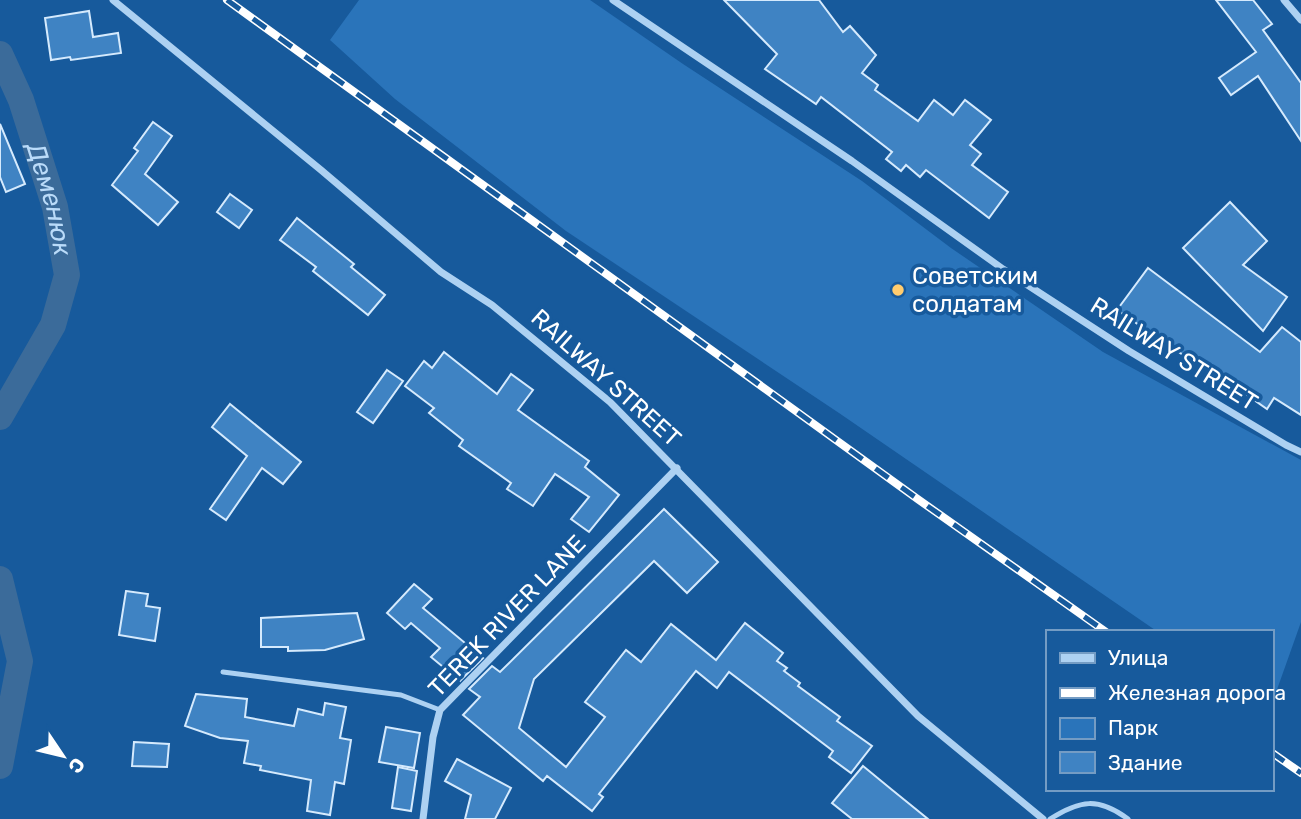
<svg xmlns="http://www.w3.org/2000/svg" width="1301" height="819" viewBox="0 0 1301 819" font-family="Rubik,sans-serif">
  <rect width="100%" height="100%" fill="#175a9c"/>
  <polygon fill="#2a74ba" points="359,0 590,0 683,64 862,181 951,248 1103,352 1301,460 1301,622 1274,698 1271,696 1271,632 1158,632 839,413 566,231 395,99 330,40"/>
  <g fill="none" stroke-linecap="round" stroke-linejoin="round">
    <g stroke="#3b6b9a" stroke-width="26">
      <path id="s1" d="M 0,54 L 21,100 L 55,207 L 67,275 L 53,325 L 0,417"/>
      <polyline points="0,579 20,661 0,766"/>
    </g>
  </g>
  <g fill="#3f83c3" stroke="#d5eafd" stroke-width="2">
    <polygon points="724,0 819,0 843,32 850,26 876,55 862,73 878,85 875,90 918,121 934,100 953,115 965,100 991,120 970,145 981,154 972,165 1008,192 989,218 926,170 920,177 906,165 901,171 886,159 892,152 821,97 816,104 765,69 777,54"/>
    <polygon points="1216,0 1253,0 1272,24 1263,30 1301,83 1301,141 1258,76 1231,95 1219,78 1256,52"/>
    <polygon points="89,11 93,37 118,33 121,53 71,60 70,57 51,60 45,18"/>
    <polygon points="153,122 172,136 145,174 178,202 158,225 112,185 138,151 134,148"/>
    <polygon points="0,124 25,184 6,192 0,177"/>
    <polygon points="230,194 252,210 239,228 217,212"/>
    <polygon points="1230,202 1267,241 1243,265 1287,297 1263,331 1183,248"/>
    <polygon points="297,218 354,264 351,267 385,295 368,315 313,271 316,267 280,240"/>
    <polygon points="1148,268 1260,352 1282,327 1301,342 1301,415 1274,398 1267,409 1197,360 1195,363 1117,310"/>
    <polygon points="444,352 497,394 511,374 533,390 518,410 589,461 585,467 619,495 589,532 571,519 589,497 555,474 533,506 507,489 511,483 459,446 463,440 429,413 434,408 405,386 424,361 432,368"/>
    <polygon points="387,370 403,381 373,423 357,412"/>
    <polygon points="230,404 301,462 283,484 262,468 226,520 210,509 247,456 212,427"/>
    <polygon points="664,509 718,562 687,593 654,561 534,679 519,728 566,767 605,717 585,702 626,650 641,662 671,624 716,660 745,623 783,653 777,661 787,668 784,671 800,683 798,686 840,717 837,721 872,746 851,773 829,757 833,751 729,672 717,688 696,671 599,794 603,797 592,811 547,776 543,781 463,715 480,697 469,689 492,666 500,672"/>
    <polygon points="414,584 432,599 423,608 483,658 460,681 431,657 440,648 411,623 405,629 387,613"/>
    <polygon points="126,591 148,594 146,606 160,608 155,641 119,635"/>
    <polygon points="357,613 364,639 325,650 288,651 288,647 261,647 261,618"/>
    <polygon points="196,694 247,699 245,717 294,726 298,709 323,715 325,703 346,707 340,738 351,740 344,784 335,782 330,815 307,811 311,780 260,770 261,766 244,763 248,741 220,738 185,726"/>
    <polygon points="386,727 420,733 414,768 379,762"/>
    <polygon points="134,742 169,744 167,767 132,766"/>
    <polygon points="457,759 511,788 495,819 465,819 471,795 445,781"/>
    <polygon points="863,766 891,789 928,819 852,819 832,803"/>
    <polygon points="398,767 417,771 411,811 392,808"/>
  </g>
  <g fill="none" stroke-linecap="round" stroke-linejoin="round">
    <g stroke="#add1f2" stroke-width="5">
      <polyline points="223,672 401,695 440,710"/>
      <path d="M 1050,819 C 1080,800 1098,797 1128,819"/>
    </g>
    <g stroke="#add1f2" stroke-width="7">
      <polyline points="113,0 321,170 441,272 492,305 610,402 918,716 1043,819"/>
      <polyline points="613,0 852,161 1003,269 1129,351 1286,445 1301,452"/>
      <polyline points="1284,0 1301,20"/>
      <polyline points="423,819 433,737 440,710 677,468"/>
    </g>
    <defs>
      <g id="rail">
        <polyline points="227,0 919,500 1106,632"/>
        <polyline points="1271,752 1301,773"/>
      </g>
    </defs>
    <use href="#rail" stroke="#fff" stroke-width="8"/>
    <use href="#rail" stroke="#175a9c" stroke-width="5" stroke-dasharray="16" stroke-linecap="butt"/>
  </g>
  <circle fill="#ffcc6f" stroke="#175a9c" stroke-width="2.5" cx="898" cy="290" r="7"/>
  <g text-anchor="middle" dominant-baseline="central" stroke-width="7" stroke-linejoin="round" paint-order="stroke">
    <g font-size="24" fill="#fff" stroke="#175a9c" text-anchor="start">
      <text x="912" y="276">Советским<tspan x="912" dy="28">солдатам</tspan></text>
    </g>
    <g font-size="24" fill="#fff" stroke="#175a9c">
      <text transform="translate(1174 354) rotate(32)">RAILWAY STREET</text>
      <text transform="translate(606 378) rotate(42)">RAILWAY STREET</text>
      <text transform="translate(507 616) rotate(-46)">TEREK RIVER LANE</text>
    </g>
    <g font-size="26" font-style="italic" fill="#badbf9" stroke="#175a9c">
      <text stroke="none"><textPath href="#s1" startOffset="154">Деменюк</textPath></text>
    </g>
  </g>
  <rect x="1046" y="630" width="228" height="161" fill="#175a9c" stroke="#749cc4" stroke-width="2"/>
  <rect x="1060" y="653" width="35" height="10" fill="#add1f2" stroke="#749cc4" stroke-width="2"/>
  <text x="1108" y="665" font-size="21" fill="#ffffff">Улица</text>
  <rect x="1060" y="688" width="35" height="10" fill="#ffffff" stroke="#749cc4" stroke-width="2"/>
  <text x="1108" y="700" font-size="21" fill="#ffffff">Железная дорога</text>
  <rect x="1060" y="718" width="35" height="21" fill="#2a74ba" stroke="#749cc4" stroke-width="2"/>
  <text x="1108" y="735" font-size="21" fill="#ffffff">Парк</text>
  <rect x="1060" y="752" width="35" height="21" fill="#3f83c3" stroke="#749cc4" stroke-width="2"/>
  <text x="1108" y="770" font-size="21" fill="#ffffff">Здание</text>
  <g transform="translate(63 756) rotate(125)" stroke="#175a9c" stroke-width="5" paint-order="stroke">
  <path d="M0-5L12 26L0 18L-12 26Z" fill="#ffffff"/>
  <text y="-10" font-size="19" font-weight="bold" text-anchor="middle" fill="#ffffff">С</text>
  </g>
</svg>
